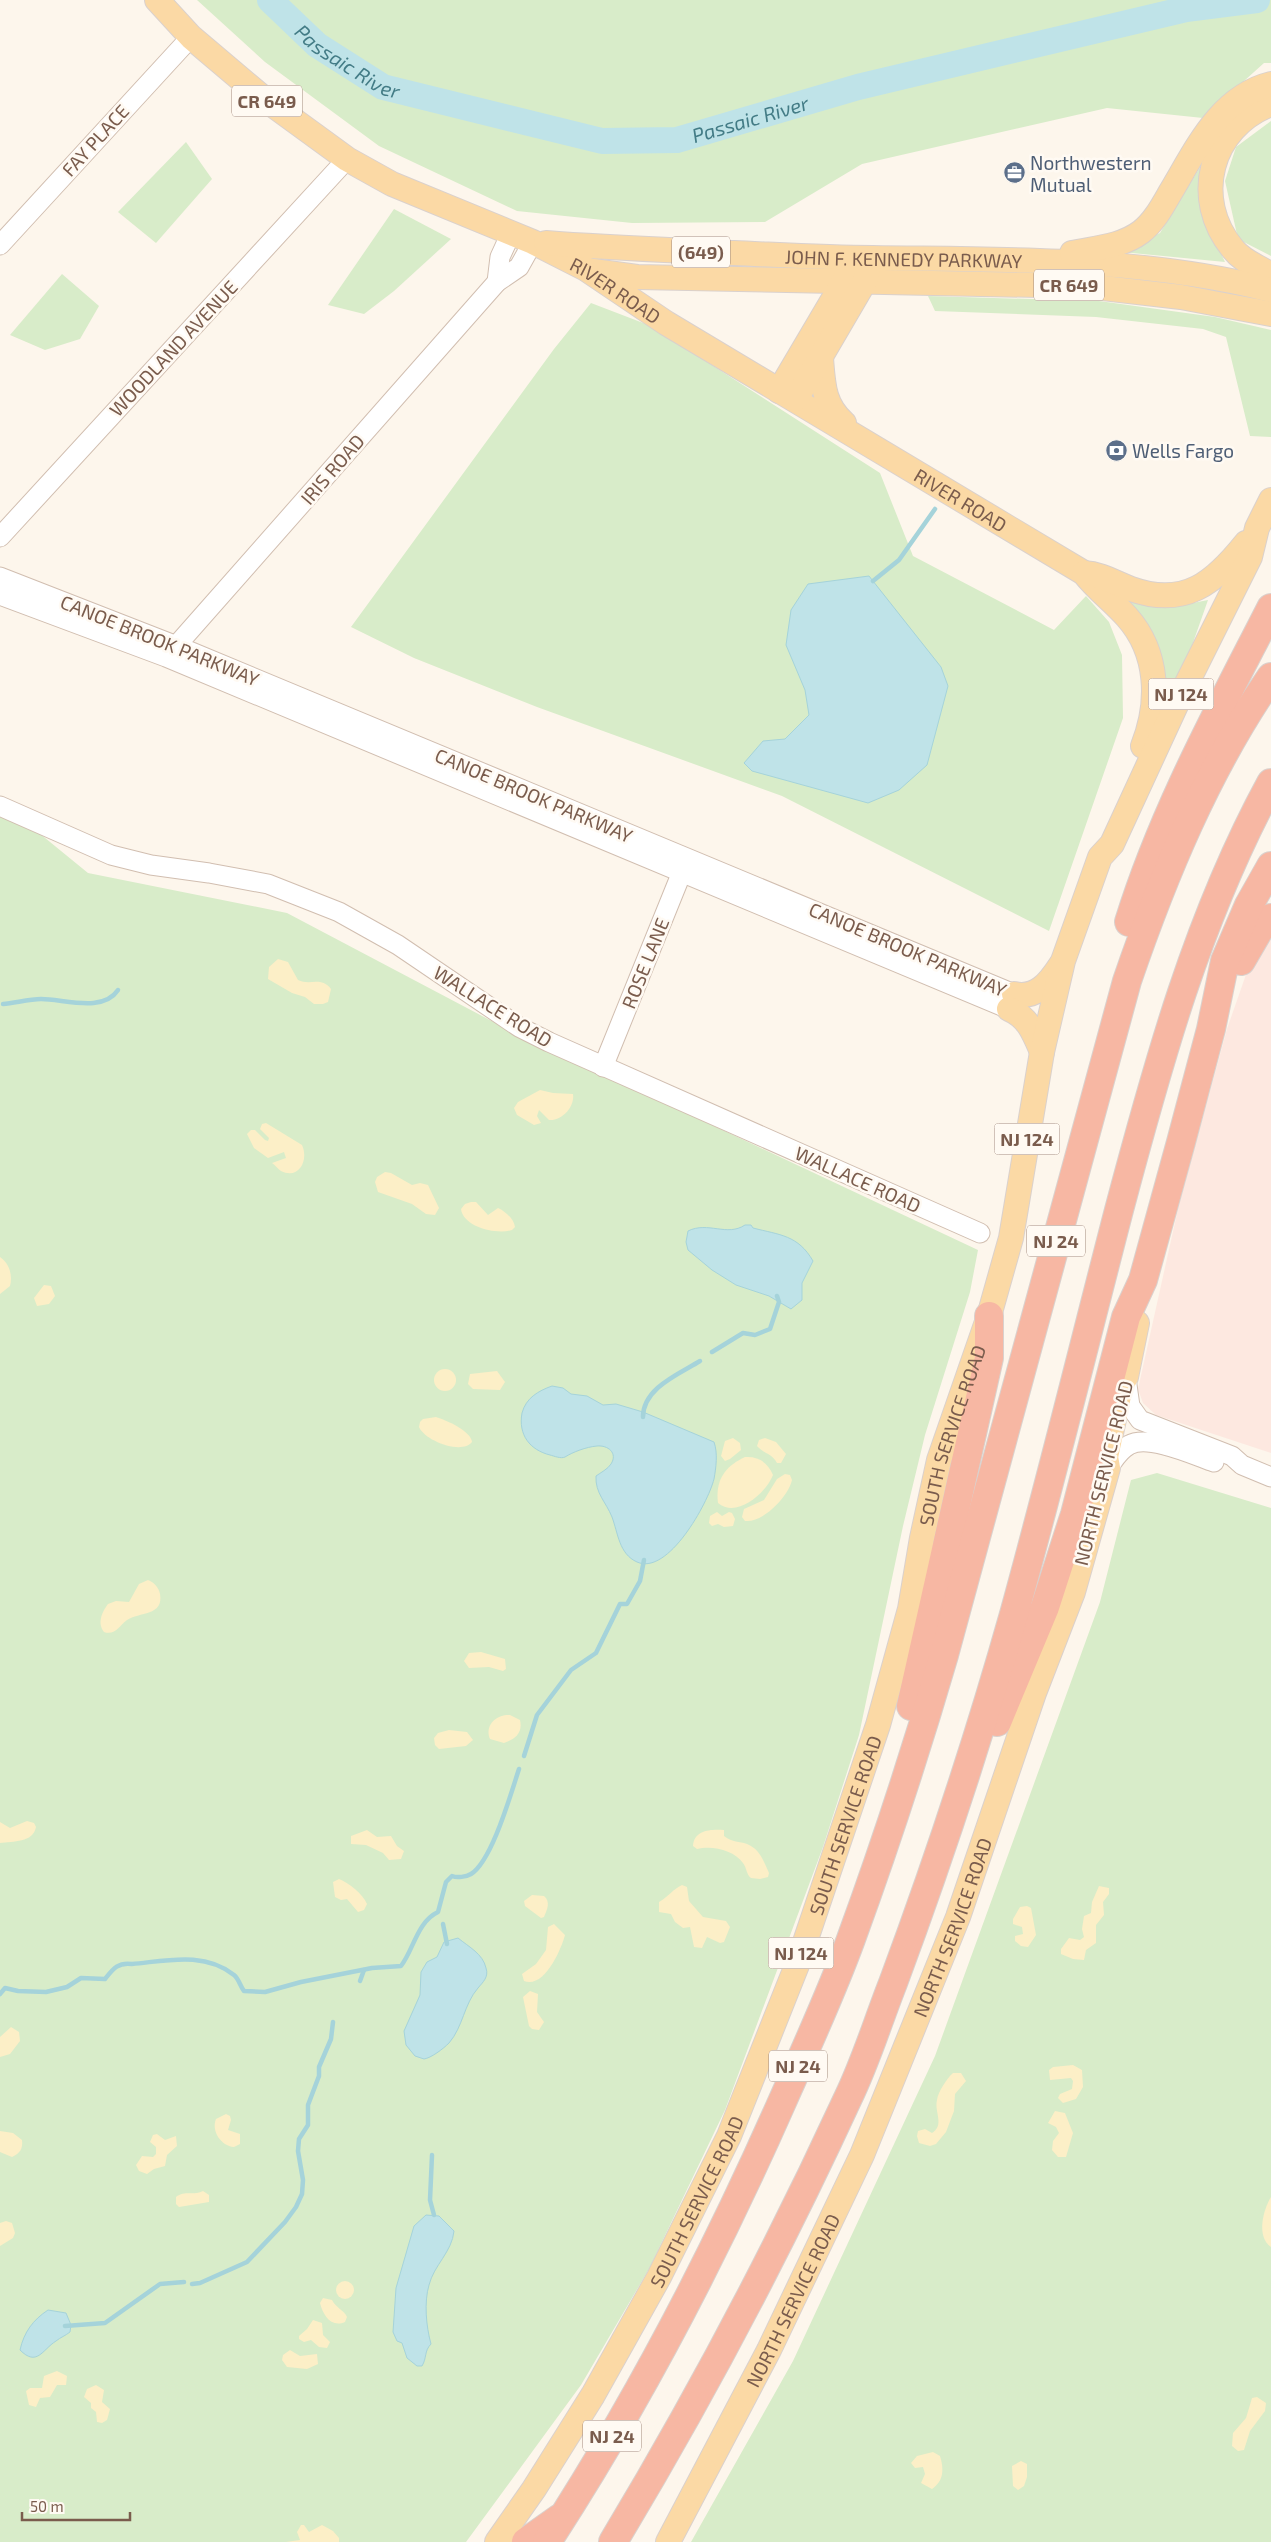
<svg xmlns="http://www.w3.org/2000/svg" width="1271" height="2542" viewBox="0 0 1271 2542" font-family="'Exo 2',sans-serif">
  <rect width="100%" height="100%" fill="#fdf6ec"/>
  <polygon fill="#fde8e0" points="1271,903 1271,1453 1156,1415 1143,1403 1138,1389 1178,1209 1227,1029"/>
  <g fill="#d8ecc9">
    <polygon points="197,0 1271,0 1271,63 1264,63 1203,118 1107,108 862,164 765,222 632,223 517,211 379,146 265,62"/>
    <polygon points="1271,121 1271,256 1238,239 1225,181 1236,147"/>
    <polygon points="186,142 212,179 156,243 118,212"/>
    <polygon points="1202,164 1203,216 1225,262 1122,252 1160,233"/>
    <polygon points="394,209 451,239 394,291 364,314 328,305"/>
    <polygon points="62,274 99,306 80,339 45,350 10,335"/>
    <polygon points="928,296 1099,301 1215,317 1271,330 1271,437 1250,436 1226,337 1203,329 1096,317 935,311"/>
    <polygon points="591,303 651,326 880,473 913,556 1054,630 1086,596 1109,622 1122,655 1123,718 1049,931 782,796 537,707 414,658 351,627 554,349"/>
    <polygon points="1121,596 1183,605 1208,600 1189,654 1157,729"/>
    <polygon points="0,816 39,833 88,873 287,913 503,1027 978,1250 970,1292 925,1435 903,1526 859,1735 823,1847 725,2110 649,2269 581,2385 466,2542 0,2542"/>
    <polygon points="1157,1473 1271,1508 1271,2542 691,2542 793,2361 935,2056 1100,1602 1131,1480"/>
  </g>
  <g fill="#fcefc7">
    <path d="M 278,959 L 288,962 L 298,980 C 310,986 321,976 331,989 L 328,1002 L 323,1004 L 314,1004 L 305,997 L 292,993 L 268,979 L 269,967 Z"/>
    <path d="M 540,1090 L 553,1093 L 573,1094 C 575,1107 562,1121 549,1120 L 539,1110 L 537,1116 L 541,1123 L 534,1125 L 517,1115 L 514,1108 L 518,1102 Z"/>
    <path d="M 266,1123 L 302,1145 C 309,1160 299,1180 281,1171 C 278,1169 275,1165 272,1163 L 286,1158 L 284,1152 L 268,1158 L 254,1148 L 247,1134 L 251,1130 L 255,1130 L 265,1140 L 268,1141 L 269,1138 L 260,1129 L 262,1124 Z"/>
    <polygon points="385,1172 391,1173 412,1185 420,1183 428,1185 439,1208 435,1215 426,1214 412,1204 378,1192 375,1182 377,1177"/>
    <path d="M 471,1202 L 476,1202 L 488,1215 L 498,1208 C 505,1211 514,1219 515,1227 L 512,1230 C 497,1235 463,1227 461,1209 L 465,1204 Z"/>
    <path d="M 0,1257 C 9,1263 13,1275 10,1286 L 0,1294 Z"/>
    <polygon points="44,1285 51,1286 55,1296 49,1304 37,1306 34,1298"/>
    <circle cx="445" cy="1380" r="11"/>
    <polygon points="497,1371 505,1382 500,1390 473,1389 468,1384 470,1374"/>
    <path d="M 436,1417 C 446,1420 471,1431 472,1442 C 462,1455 425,1441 419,1427 L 420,1422 L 423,1419 Z"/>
    <polygon points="733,1438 740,1443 741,1450 730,1459 725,1461 721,1456 725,1441"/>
    <path d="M 765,1438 L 776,1442 L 786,1454 L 781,1463 L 777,1463 C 772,1453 764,1454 757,1446 L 759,1440 Z"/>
    <path d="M 745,1457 C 759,1456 768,1463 773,1475 C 766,1493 737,1519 718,1503 C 715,1479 726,1466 745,1457 Z"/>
    <path d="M 785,1474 L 790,1475 L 792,1480 C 788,1497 763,1523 745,1521 L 742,1517 L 744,1509 L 764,1500 L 777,1479 Z"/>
    <polygon points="717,1512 722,1516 729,1512 732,1513 735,1519 733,1526 724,1527 718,1524 712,1526 709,1523 710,1516"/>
    <path d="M 148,1580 C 154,1582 159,1588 160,1594 C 164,1616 139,1612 127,1620 C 120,1625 115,1636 104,1632 C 97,1623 102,1612 108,1604 L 116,1601 L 129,1602 L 139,1584 Z"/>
    <polygon points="481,1652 505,1659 506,1669 503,1671 489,1667 469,1668 464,1661 469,1653"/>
    <path d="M 510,1715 L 520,1720 C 523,1733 515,1739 504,1743 L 490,1739 C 484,1725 497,1714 510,1715 Z"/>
    <polygon points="449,1730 467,1732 473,1740 466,1746 439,1749 435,1745 434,1738 438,1733"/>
    <path d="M 27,1821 L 34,1823 L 36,1827 C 33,1843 13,1841 0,1843 L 0,1822 L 10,1828 Z"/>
    <polygon points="367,1830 377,1837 391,1836 397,1846 404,1851 401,1859 389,1860 383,1853 366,1845 351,1844 351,1836"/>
    <path d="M 724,1830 L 724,1836 C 733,1843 739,1841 747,1844 C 760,1849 764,1862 769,1873 L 768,1877 L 760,1879 L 751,1878 C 746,1874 747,1868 743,1863 C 734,1850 712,1845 697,1849 L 693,1846 C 694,1830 711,1829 724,1830 Z"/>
    <path d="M 339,1879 C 349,1883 363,1894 367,1904 L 364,1910 L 358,1912 L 347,1899 L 341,1900 L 335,1897 L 333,1882 Z"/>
    <path d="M 682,1885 L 687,1887 L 689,1901 L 703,1917 L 726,1921 L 730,1927 L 724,1942 L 720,1943 L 707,1937 L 702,1948 L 694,1947 L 690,1927 L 683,1928 L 675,1922 L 671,1914 L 659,1912 L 659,1902 C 668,1897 673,1889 682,1885 Z"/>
    <polygon points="1099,1886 1109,1888 1109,1894 1103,1902 1104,1915 1096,1925 1096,1943 1086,1950 1084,1960 1073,1959 1061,1954 1061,1949 1069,1938 1080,1940 1084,1937 1082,1929 1084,1916 1091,1913 1092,1902"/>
    <path d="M 532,1895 L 544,1896 C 551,1902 547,1910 544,1917 L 541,1918 L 525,1906 L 524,1901 Z"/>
    <polygon points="1027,1906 1031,1908 1036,1935 1028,1947 1021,1946 1015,1941 1015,1936 1023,1934 1022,1927 1013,1924 1013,1919 1020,1907"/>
    <path d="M 554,1924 L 565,1935 C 561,1950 544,1989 524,1981 L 522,1974 L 536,1964 L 546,1950 L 548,1927 Z"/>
    <polygon points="530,1991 538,1994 537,2012 544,2022 539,2030 532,2029 529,2026 523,1997"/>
    <polygon points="11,2027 19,2032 20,2041 10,2054 0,2057 0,2037"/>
    <polygon points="1073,2065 1082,2070 1083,2087 1076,2099 1063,2103 1058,2098 1060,2094 1072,2089 1073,2081 1071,2078 1050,2080 1049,2070 1053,2067"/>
    <path d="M 953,2073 L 961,2073 L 966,2081 L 955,2094 L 954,2111 L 946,2132 L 936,2144 L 930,2146 L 919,2143 L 917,2136 L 918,2131 L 925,2129 L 932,2133 C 945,2125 934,2112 937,2100 C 938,2092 947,2078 953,2073 Z"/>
    <polygon points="1055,2111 1065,2113 1073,2133 1066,2157 1058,2157 1052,2150 1053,2141 1059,2133 1056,2127 1048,2123"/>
    <path d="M 226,2114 L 230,2116 L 231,2120 L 228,2130 L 240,2134 L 240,2144 L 234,2147 C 221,2146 211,2131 216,2119 Z"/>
    <path d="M 0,2131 L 13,2133 L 22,2140 C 23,2149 20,2153 12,2157 L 0,2152 Z"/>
    <polygon points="157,2134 165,2140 176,2136 177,2146 167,2155 165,2166 154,2169 147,2174 139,2171 136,2165 142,2156 153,2157 156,2154 156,2147 150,2142 153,2135"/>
    <path d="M 203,2191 L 209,2195 L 209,2202 L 179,2207 L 176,2204 L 176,2197 C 185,2190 193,2196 203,2191 Z"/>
    <path d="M 1271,2197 L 1271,2247 C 1256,2237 1263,2210 1271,2197 Z"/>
    <polygon points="6,2221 12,2223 15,2233 13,2238 0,2246 0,2223"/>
    <circle cx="345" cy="2290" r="9"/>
    <path d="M 323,2298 L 332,2300 C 336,2308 344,2310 347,2317 L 345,2322 C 331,2328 323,2315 320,2303 Z"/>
    <polygon points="313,2320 322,2323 323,2335 330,2342 327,2348 319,2347 311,2340 304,2342 299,2339 299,2336 307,2329"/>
    <polygon points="290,2350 300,2356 317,2354 318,2364 307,2369 287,2367 282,2360 283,2355"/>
    <polygon points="57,2371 67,2376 66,2385 57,2385 50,2397 40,2398 36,2407 29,2405 26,2391 30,2388 42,2388 44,2376"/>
    <polygon points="96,2385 104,2390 102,2402 110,2409 107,2420 102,2423 97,2422 96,2412 91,2408 91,2403 84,2397 87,2389"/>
    <polygon points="1257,2397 1266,2403 1265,2411 1250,2431 1244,2450 1238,2451 1232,2446 1233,2433 1246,2418 1252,2398"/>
    <path d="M 933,2452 L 940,2456 C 944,2469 944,2481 932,2489 L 921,2483 L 925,2474 L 923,2467 L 915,2468 L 911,2463 L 917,2456 Z"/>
    <polygon points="1021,2461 1027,2464 1027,2477 1024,2486 1018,2490 1013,2486 1012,2466"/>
    <polygon points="301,2525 304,2525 309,2532 322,2525 333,2531 339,2538 339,2542 286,2542 300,2540 297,2532"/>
  </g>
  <g fill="#bfe3e8" stroke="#a5d3da">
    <polygon points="869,576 941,667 948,686 927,765 899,790 868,803 752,771 744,763 763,741 785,739 809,715 805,690 786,645 791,610 808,584"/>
    <path d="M 745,1225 L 751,1225 L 753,1228 C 780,1235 798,1235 813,1261 L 802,1283 L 802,1300 L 791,1309 L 769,1296 L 736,1285 L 712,1270 L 688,1250 L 686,1242 L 688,1231 C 708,1221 727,1237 745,1225 Z"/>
    <path d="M 552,1386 L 563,1388 L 571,1394 L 587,1396 L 603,1405 L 616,1404 L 643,1412 L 714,1442 C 718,1453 716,1468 714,1479 C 708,1503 668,1576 637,1562 C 619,1554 618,1533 612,1517 C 606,1502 595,1493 596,1476 C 600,1473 608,1469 611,1464 C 618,1453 608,1445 597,1446 C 586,1447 573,1452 565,1457 C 561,1459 554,1456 550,1455 C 530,1450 518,1435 522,1413 C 526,1398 538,1391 552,1386 Z"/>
    <path d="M 458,1938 C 469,1947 483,1954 486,1968 C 489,1977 483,1982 478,1988 C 464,2004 463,2027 449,2043 C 443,2049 431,2058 424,2059 L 415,2056 L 406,2045 L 404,2031 L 420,1995 L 421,1972 L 427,1962 L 437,1957 L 444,1942 Z"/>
    <path d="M 426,2215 L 439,2216 L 454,2231 C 452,2252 434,2265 429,2285 C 424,2302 426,2326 431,2344 C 424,2351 427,2358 422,2366 L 417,2366 L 407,2358 L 402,2343 L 397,2341 L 393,2332 L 396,2288 L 414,2226 Z"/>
    <path d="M 48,2310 L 66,2313 L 71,2325 L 70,2332 C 65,2336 61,2337 56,2341 C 42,2350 37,2367 20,2350 C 24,2332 33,2320 48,2310 Z"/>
  </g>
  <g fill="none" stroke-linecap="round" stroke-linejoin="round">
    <g stroke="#a5d3da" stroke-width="4.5">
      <polyline points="873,581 899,560 935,509"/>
      <path d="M 3,1004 C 15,1003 29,999 41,999 C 64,999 103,1013 118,990"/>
      <polyline points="712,1352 743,1333 755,1335 770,1329 779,1302 777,1296"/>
      <path d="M 643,1417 C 643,1388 679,1374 700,1361"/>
      <polyline points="524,1756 537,1715 571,1670 596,1653 620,1604 627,1604 640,1581 644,1560"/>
      <polyline points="443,1924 447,1944"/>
      <polyline points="360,1981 364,1970"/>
      <path d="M 0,1994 L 5,1988 L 18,1991 L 46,1992 L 67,1987 L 81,1978 L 105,1979 C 113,1969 118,1962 132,1964 C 166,1961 204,1951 234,1975 C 239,1979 240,1986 244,1991 L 265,1992 L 301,1982 L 372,1968 L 401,1966 C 414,1949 417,1922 438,1912 L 446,1882 L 452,1876 C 457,1878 466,1877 471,1874 C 492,1861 511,1793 519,1769"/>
      <polyline points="432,2155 430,2200 434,2215"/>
      <polyline points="192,2284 200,2283 247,2262 285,2222 296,2207 302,2194 303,2180 298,2151 299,2139 308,2125 308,2105 319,2076 319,2067 331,2039 333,2022"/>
      <polyline points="65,2326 105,2323 160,2284 184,2282"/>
    </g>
    <path stroke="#bfe3e8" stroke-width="26" id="s1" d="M 270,0 L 317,45 L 383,87 L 602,141 L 677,140 L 858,87 L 1186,9 L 1257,0"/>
    <defs>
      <g id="minor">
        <polyline points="0,245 191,37"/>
        <polyline points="497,282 500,257 511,233"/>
        <polyline points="0,537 347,159"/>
        <polyline points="0,577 177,646 1014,994 1009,1009 166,657 0,595"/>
        <polyline points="169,654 497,282 519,267 533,242"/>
        <polyline points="0,806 111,855 151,865 209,873 268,884 339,912 398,945 519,1027 549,1042 980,1233"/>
        <polyline points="603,1067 686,862"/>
        <polyline points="1126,1378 1130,1406 1140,1420 1232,1456 1242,1465 1271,1477"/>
        <path d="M 1108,1468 C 1114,1460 1119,1450 1129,1445 C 1148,1434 1194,1455 1214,1462"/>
      </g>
      <g id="major">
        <path id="s2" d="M 157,0 L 191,37 L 262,97 L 347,159 L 392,184 L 533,242 L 586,269 L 666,323 L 1084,573 C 1097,590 1113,601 1127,617 C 1159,653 1160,703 1143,746"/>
        <path d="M 1271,104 C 1210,127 1191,199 1233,249 C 1243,262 1258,266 1271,275"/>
        <path id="s3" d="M 546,243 C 608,248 671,250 734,253 C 780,255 827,258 873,258 C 1007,260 1141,257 1271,290"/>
        <path d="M 1072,253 C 1095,248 1121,247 1141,232 C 1154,222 1162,207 1170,193 C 1196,150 1219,97 1271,84"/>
        <polyline points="593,271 637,277 1086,286 1181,297 1271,314"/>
        <path d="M 821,358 C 823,383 823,405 844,423"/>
        <polyline points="779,391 844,281 854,272"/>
        <polyline points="796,399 865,281 868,268"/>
        <path d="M 1084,573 C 1102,574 1115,583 1131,589 C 1185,608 1214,583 1246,543"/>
        <path d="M 1014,994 C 1036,999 1049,983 1060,966"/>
        <path d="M 1009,1009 C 1028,1017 1034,1033 1042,1052"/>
        <path id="s4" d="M 497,2542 L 534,2489 L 593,2395 L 659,2277 L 729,2136 L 799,1960 L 878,1725 L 910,1609 L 922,1538 L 939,1460 L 989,1316 L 1011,1238 L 1042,1052 L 1063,961 L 1100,857 L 1112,844 L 1177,703 L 1250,557 L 1257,528 L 1271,500"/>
        <path id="s5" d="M 668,2542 L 769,2350 L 862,2155 L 958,1917 L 1034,1693 L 1073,1592 L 1108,1468 L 1106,1457 L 1121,1386 L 1126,1377 L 1137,1323"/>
      </g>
      <g id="highway">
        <path d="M 1129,922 C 1163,812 1219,710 1271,608"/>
        <polyline points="1241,961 1259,930 1271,918"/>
        <polyline points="911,1706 989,1358 989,1316"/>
        <polyline points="997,1722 1045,1607 1075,1514 1126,1317 1143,1280 1181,1142 1211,1029 1225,961 1249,905 1271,866"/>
        <polyline points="526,2542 560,2518"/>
        <path d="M 547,2542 C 638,2402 715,2254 782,2102 C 806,2048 831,1994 851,1939 C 885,1846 916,1751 944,1655 L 1127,981 C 1163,876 1207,769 1271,677"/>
        <path d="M 613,2542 C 699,2399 778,2250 848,2098 C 866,2061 878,2021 893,1983 C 938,1862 979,1738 1014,1614 C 1051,1480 1084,1345 1119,1210 C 1158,1063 1198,917 1271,783"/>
      </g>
    </defs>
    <use href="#minor" stroke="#d1beb0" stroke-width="21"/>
    <use href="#major" stroke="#dad1cd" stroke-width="26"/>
    <use href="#highway" stroke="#dad1cd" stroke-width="30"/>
    <use href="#minor" stroke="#fff" stroke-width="19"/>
    <use href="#major" stroke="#fbd9a5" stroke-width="24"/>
    <use href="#highway" stroke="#f7b7a3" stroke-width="28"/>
  </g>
  <defs>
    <symbol id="office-disc" viewBox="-11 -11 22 22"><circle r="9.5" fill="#5c6f8a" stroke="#fffaf3"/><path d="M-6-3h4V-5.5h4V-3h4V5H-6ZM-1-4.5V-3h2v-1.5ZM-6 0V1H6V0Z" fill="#fff"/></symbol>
    <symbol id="bank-disc" viewBox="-11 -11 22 22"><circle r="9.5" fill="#5c6f8a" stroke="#fffaf3"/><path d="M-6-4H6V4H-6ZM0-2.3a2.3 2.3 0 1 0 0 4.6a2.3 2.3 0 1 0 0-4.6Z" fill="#fff"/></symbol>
  </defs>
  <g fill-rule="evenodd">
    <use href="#office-disc" x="1002" y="160" width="25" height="25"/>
    <use href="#bank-disc" x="1104" y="438" width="25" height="25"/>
  </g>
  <g text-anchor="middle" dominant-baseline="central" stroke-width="5" stroke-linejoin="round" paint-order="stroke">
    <g fill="#fffaf3" stroke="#a28b7f" stroke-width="1">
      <rect x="232" y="85.5" width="70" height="31" rx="4"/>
      <rect x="672" y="236.5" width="58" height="31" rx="4"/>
      <rect x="1034" y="269.5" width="70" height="31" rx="4"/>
      <rect x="1148.5" y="678.5" width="65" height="31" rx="4"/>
      <rect x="994.5" y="1123.5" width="65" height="31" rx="4"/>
      <rect x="1027" y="1225.5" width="58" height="31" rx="4"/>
      <rect x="768.5" y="1937.5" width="65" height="31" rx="4"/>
      <rect x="769" y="2050.5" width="58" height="31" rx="4"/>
      <rect x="583" y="2420.5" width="58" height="31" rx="4"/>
    </g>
    <g font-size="18" font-weight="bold" fill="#7a5c4d">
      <text x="267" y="101">CR 649</text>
      <text x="701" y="252">(649)</text>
      <text x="1069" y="285">CR 649</text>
      <text x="1181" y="694">NJ 124</text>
      <text x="1027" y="1139">NJ 124</text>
      <text x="1056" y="1241">NJ 24</text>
      <text x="801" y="1953">NJ 124</text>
      <text x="798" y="2066">NJ 24</text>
      <text x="612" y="2436">NJ 24</text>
    </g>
    <g font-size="19" fill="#7a5c4d" stroke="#fffaf3">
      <text transform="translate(95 140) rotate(-48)">FAY PLACE</text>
      <text stroke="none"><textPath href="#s3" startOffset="358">JOHN F. KENNEDY PARKWAY</textPath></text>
      <text stroke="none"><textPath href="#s2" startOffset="548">RIVER ROAD</textPath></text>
      <text transform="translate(173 348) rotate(-47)">WOODLAND AVENUE</text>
      <text transform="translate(332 469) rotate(-49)">IRIS ROAD</text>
      <text stroke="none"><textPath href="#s2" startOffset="952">RIVER ROAD</textPath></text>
      <text transform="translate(160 640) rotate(22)">CANOE BROOK PARKWAY</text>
      <text transform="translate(534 795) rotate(23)">CANOE BROOK PARKWAY</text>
      <text transform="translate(908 949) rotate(23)">CANOE BROOK PARKWAY</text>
      <text transform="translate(645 963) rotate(-68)">ROSE LANE</text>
      <text transform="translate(493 1006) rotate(32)">WALLACE ROAD</text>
      <text transform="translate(858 1179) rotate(24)">WALLACE ROAD</text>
      <text stroke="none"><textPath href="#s4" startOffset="1205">SOUTH SERVICE ROAD</textPath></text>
      <text transform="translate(1103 1473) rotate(-76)">NORTH SERVICE ROAD</text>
      <text stroke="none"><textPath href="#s4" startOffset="800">SOUTH SERVICE ROAD</textPath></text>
      <text stroke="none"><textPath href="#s5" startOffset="678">NORTH SERVICE ROAD</textPath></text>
      <text stroke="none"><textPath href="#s4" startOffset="395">SOUTH SERVICE ROAD</textPath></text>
      <text stroke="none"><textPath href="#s5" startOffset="272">NORTH SERVICE ROAD</textPath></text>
    </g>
    <g font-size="19" fill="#4e5e75" stroke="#fffaf3" text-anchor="start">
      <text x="1030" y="162">Northwestern<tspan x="1030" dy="22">Mutual</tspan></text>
      <text x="1132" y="450">Wells Fargo</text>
    </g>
    <g font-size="20" font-style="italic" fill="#437c86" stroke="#fffaf3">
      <text stroke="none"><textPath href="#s1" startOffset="100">Passaic River</textPath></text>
      <text stroke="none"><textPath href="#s1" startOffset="520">Passaic River</textPath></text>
    </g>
  </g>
  <path d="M22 2512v8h108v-8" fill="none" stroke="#7a5c4d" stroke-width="2.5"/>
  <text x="30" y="2512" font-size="15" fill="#7a5c4d" stroke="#fffaf3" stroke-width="4" paint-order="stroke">50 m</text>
</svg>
